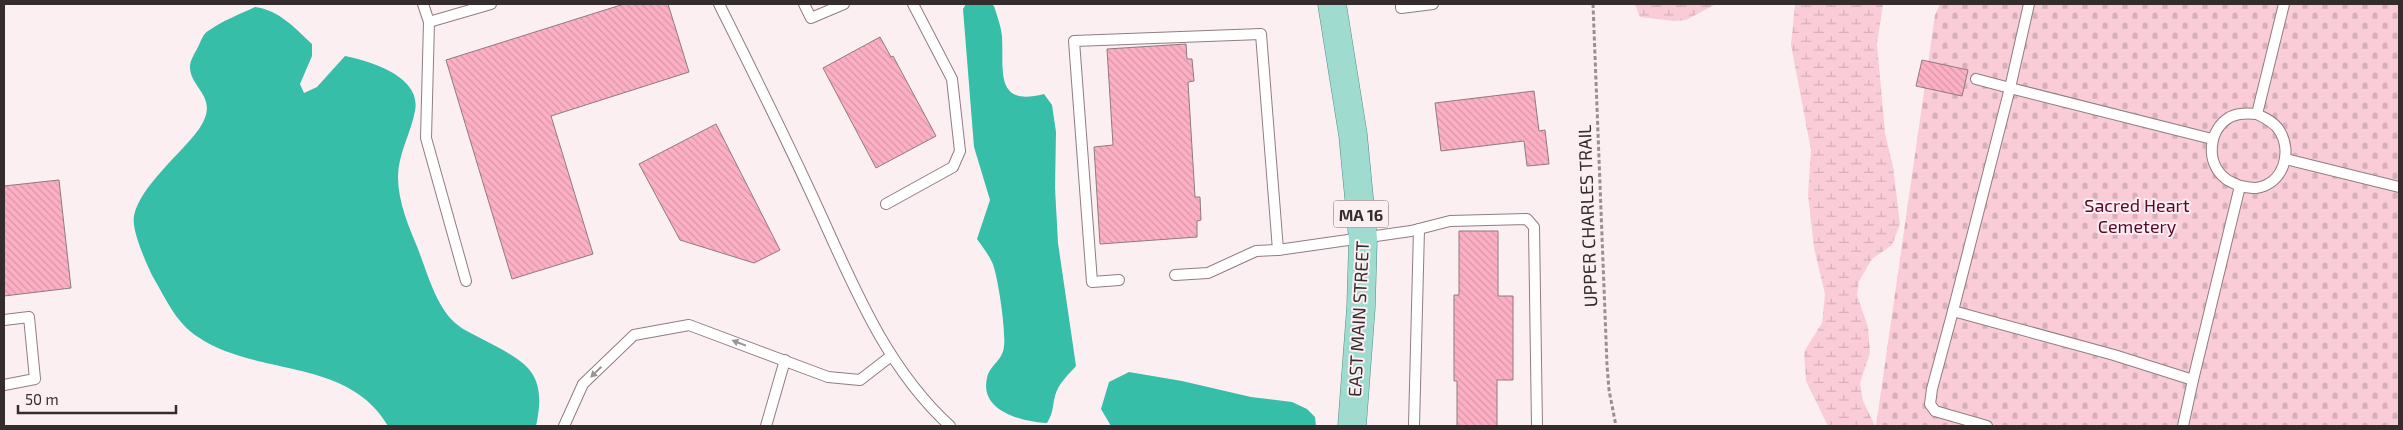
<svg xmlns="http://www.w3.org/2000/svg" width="2403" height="430" viewBox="0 0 2403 430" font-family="'Exo 2',sans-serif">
  <defs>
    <pattern id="wetland-marsh" width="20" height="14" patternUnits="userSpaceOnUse" patternTransform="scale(1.25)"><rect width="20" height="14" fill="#f9ccd7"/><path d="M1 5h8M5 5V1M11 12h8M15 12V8" fill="none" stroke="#d6afb9"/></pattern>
    <pattern id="cemetery-stones" width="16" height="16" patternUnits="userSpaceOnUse" patternTransform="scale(1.25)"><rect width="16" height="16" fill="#f9ccd7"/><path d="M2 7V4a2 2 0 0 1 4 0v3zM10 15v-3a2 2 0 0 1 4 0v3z" fill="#d6afb9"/></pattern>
    <pattern id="building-back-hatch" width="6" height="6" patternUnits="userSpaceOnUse" patternTransform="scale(1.25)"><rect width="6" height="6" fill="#fdafc4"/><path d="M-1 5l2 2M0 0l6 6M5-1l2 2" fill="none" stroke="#d997a9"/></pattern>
  </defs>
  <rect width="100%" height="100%" fill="#fceff2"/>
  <g fill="url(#wetland-marsh)">
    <polygon points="1635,4 1716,4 1686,20 1674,21 1640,17"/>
    <polygon points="1795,4 1883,4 1877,44 1885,133 1893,167 1900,224 1892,245 1872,259 1859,281 1857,295 1868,327 1870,353 1860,383 1863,401 1875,426 1828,426 1806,381 1804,352 1822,323 1825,294 1814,248 1808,195 1811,150 1791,45"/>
  </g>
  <polygon fill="url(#cemetery-stones)" points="1940,4 2399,4 2399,426 1876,426 1935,15"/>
  <g fill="#36bea9">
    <path d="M 966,4 L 991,4 L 994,6 C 997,16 1001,26 1002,36 C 1004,71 994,107 1044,94 L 1052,105 L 1056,132 L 1055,188 L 1058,243 L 1076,366 C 1068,375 1058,384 1055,396 C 1052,408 1054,411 1047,423 C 1023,422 979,411 987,378 C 990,364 1003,361 1004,346 C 1006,331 998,275 992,262 C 988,254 982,246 977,239 L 990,200 L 974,147 L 963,9 Z"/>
    <path d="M 255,7 C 279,10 295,28 312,44 L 312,56 L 300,84 L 304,93 L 317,87 L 345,56 C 371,61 422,77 415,111 C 411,133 398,154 398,177 C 398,202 409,227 418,249 C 427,272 435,303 453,321 C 461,329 471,333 482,339 C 526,362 548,371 536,426 L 388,426 C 348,357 257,377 198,337 C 176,323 166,299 153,277 C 147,265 131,230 134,216 C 140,186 181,154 199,129 C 221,97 190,89 190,67 C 190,60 195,53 198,47 C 201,41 203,34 208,31 C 222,21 240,14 255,7 Z"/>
    <polygon points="1129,372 1182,381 1251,397 1292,402 1307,409 1315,417 1316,426 1111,426 1101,409 1109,382"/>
  </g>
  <g fill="url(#building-back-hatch)" stroke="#8e7b7f">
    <polygon points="624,4 668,4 689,72 551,116 593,254 512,279 446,60"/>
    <polygon points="880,37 891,57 893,56 936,136 876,168 823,68"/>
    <polygon points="1186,44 1187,59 1192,59 1194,81 1188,82 1195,197 1200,197 1201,220 1197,221 1197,237 1100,244 1094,147 1113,145 1107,49"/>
    <polygon points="1922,60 1968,70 1962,96 1916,86"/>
    <polygon points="1534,91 1539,131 1545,130 1549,164 1527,166 1524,141 1441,151 1435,103"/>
    <polygon points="716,124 780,250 754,263 680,240 639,164"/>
    <polygon points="59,180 71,288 4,296 4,186"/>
    <polygon points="1459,231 1498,231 1498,296 1513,296 1513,380 1497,380 1497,426 1457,426 1457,381 1454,381 1454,295 1459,295"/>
  </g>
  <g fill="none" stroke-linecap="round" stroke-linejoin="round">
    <defs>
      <g id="lane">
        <polyline points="423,4 429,22 491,4"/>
        <path d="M 719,4 C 750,66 781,128 810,191 C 849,274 881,363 950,426"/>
        <polyline points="804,4 811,18 844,4"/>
        <polyline points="1401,4 1401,8 1433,4"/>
        <polyline points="429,22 426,138 466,281"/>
        <polyline points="1976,79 2010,88 2029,4"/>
        <polyline points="2286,159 2399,187"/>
        <path d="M 2240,186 C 2236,184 2230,182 2226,179 C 2205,163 2208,130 2230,117 C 2238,113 2248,113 2257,114"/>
        <polyline points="886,204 953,167 960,151 952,79 913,4"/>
        <polyline points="1278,250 1411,231 1450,221 1527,219 1534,227 1537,426"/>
        <polyline points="1119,280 1092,282 1074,41 1261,34 1278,250 1256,251 1208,273 1175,275"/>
        <polyline points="1953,311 2010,88 2212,139"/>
        <polyline points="4,320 29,317 35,379 4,385"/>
        <polyline points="564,426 583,384 634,335 689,325 828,377 860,380 891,356"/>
        <polyline points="766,426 785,360"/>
        <polyline points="1414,426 1419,229"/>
        <path d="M 1987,426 L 1935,411 L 1930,404 L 1932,389 L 1953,311 L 2114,355 L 2193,380 L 2240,186 C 2245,187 2251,188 2256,188 C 2284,184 2293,151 2279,130 C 2274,122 2265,118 2257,114 L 2284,4"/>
        <polyline points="2183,426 2193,380"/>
      </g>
      <polyline id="primary" points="1332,4 1353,135 1363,239 1361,307 1352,426"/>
    </defs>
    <use href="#lane" stroke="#907d81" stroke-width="12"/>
    <use href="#primary" stroke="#518e83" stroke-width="29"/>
    <polyline stroke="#998e91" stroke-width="3" stroke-dasharray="4 2.5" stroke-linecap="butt" points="1593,4 1607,365 1609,390 1616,426"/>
    <use href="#lane" stroke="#fff" stroke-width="10"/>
    <use href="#primary" stroke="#a0dbd0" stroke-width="28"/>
  </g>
  <defs><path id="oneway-solid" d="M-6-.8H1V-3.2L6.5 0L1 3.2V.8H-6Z" transform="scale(1.25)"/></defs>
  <g fill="#9a9696">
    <use href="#oneway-solid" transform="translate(739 343) rotate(-159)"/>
    <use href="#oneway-solid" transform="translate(596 372) rotate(136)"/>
  </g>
  <g text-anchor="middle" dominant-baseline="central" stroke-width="4" stroke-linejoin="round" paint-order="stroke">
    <rect fill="#fceff2" stroke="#716669" stroke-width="1" x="1333.5" y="200.5" width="55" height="27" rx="4"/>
    <g font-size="16" font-weight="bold" fill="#352c2e">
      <text x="1361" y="214">MA 16</text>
    </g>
    <g font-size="18" fill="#5a052b" stroke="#fceff2">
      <text x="2137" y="205">Sacred Heart<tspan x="2137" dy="21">Cemetery</tspan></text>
    </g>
    <g font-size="18" fill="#352c2e" stroke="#fceff2">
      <text transform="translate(1587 216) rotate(-92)">UPPER CHARLES TRAIL</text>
      <text transform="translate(1358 319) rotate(-87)">EAST MAIN STREET</text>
    </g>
  </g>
  <rect width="2403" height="430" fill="none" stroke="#352c2e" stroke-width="10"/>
  <path d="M18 405v8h158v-8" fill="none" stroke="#352c2e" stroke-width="2.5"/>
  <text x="25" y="405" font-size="15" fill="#352c2e" stroke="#fceff2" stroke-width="4" paint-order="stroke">50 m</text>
</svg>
